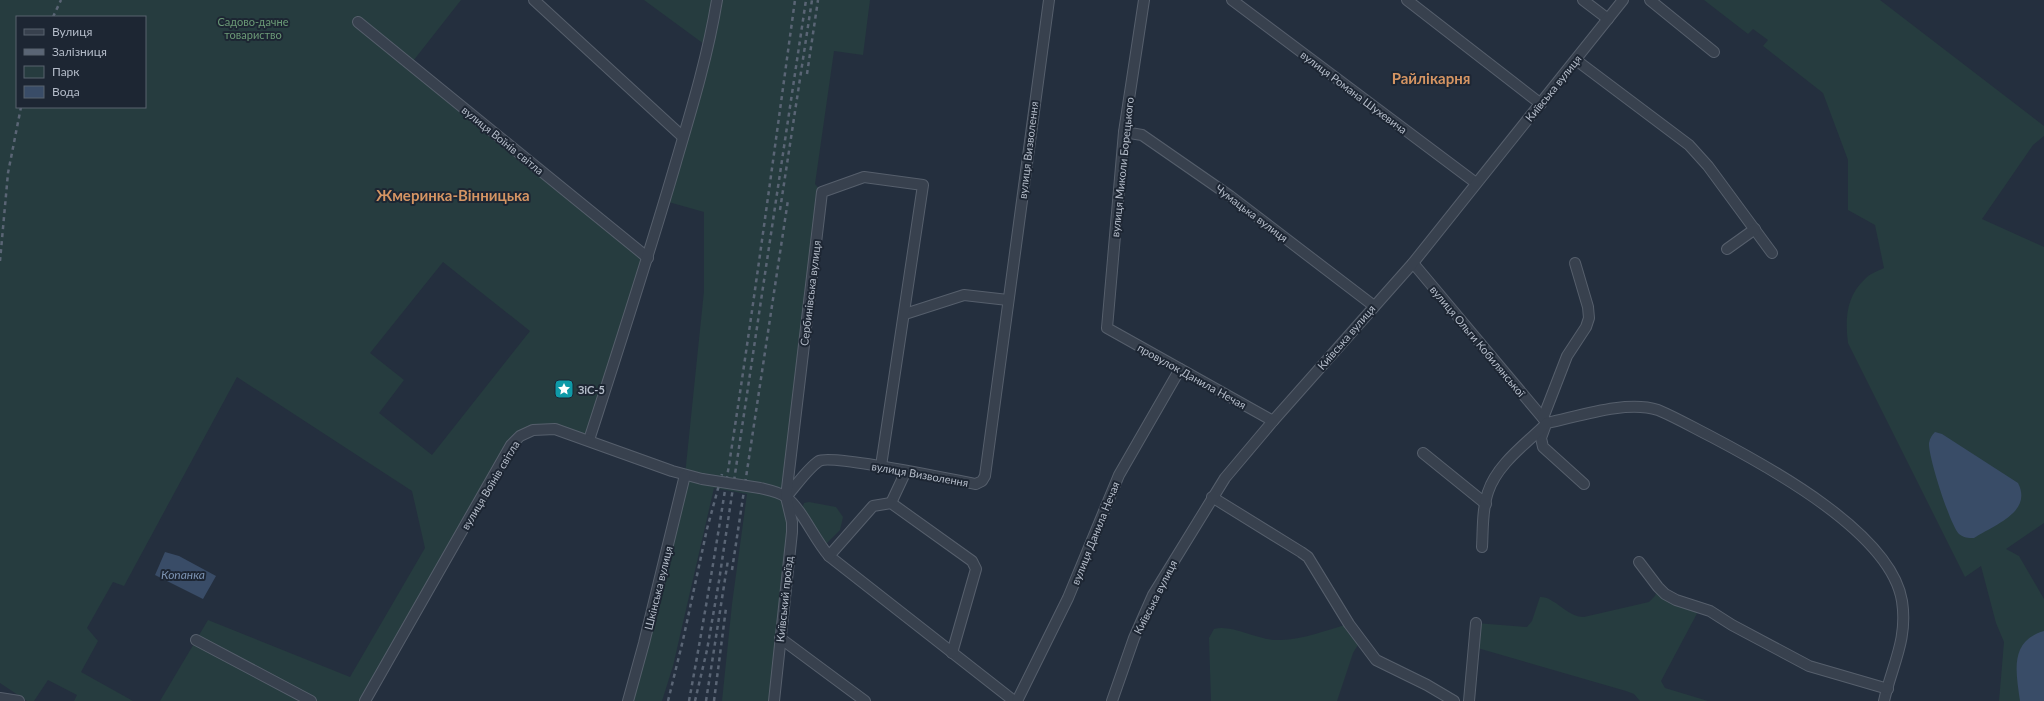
<svg xmlns="http://www.w3.org/2000/svg" width="2044" height="701" viewBox="0 0 2044 701" font-family="Lato,sans-serif">
  <rect width="100%" height="100%" fill="#242f3e"/>
  <g fill="#263c3f" fill-rule="evenodd">
    <path d="M 0,0 L 461,0 L 410,65 L 648,258 L 589,440 L 564,431 L 520,436 L 365,701 L 160,701 L 208,620 L 350,677 L 425,548 L 412,491 L 237,377 L 124,586 L 113,582 L 87,628 L 98,641 L 81,672 L 133,701 L 74,701 L 77,695 L 48,680 L 34,701 L 27,701 L 0,683 ZM 17,17 L 145,17 L 145,107 L 17,107 ZM 443,262 L 530,331 L 432,455 L 379,413 L 404,380 L 370,353 Z"/>
    <polygon points="644,0 870,0 863,55 834,51 815,184 822,192 786,497 790,513 774,701 722,701 732,604 747,494 714,488 673,666 662,701 628,701 685,475 704,291 704,212 665,201 708,47"/>
    <path d="M 1704,0 L 1880,0 L 2044,126 L 2044,136 L 2033,145 L 1982,219 L 2044,247 L 2044,523 L 2006,549 L 2019,556 L 2044,599 L 2044,643 L 2023,701 L 1999,701 L 2004,642 L 1996,623 L 1981,566 L 1965,577 L 1848,343 C 1845,320 1846,296 1865,279 C 1869,274 1878,271 1884,268 L 1875,225 L 1848,210 L 1848,160 L 1823,93 L 1763,46 L 1768,40 L 1753,29 L 1748,34 Z"/>
    <polygon points="809,502 836,507 843,517 840,530 822,548 800,515 804,503"/>
    <path d="M 1658,587 L 1701,606 L 1661,681 L 1665,688 L 1708,701 L 1640,701 L 1634,694 L 1626,691 L 1474,647 L 1476,623 L 1527,627 L 1532,621 L 1540,597 C 1554,596 1567,617 1584,617 L 1649,602 L 1655,596 Z"/>
    <path d="M 1349,624 L 1361,640 L 1353,653 L 1337,701 L 1211,701 L 1209,638 L 1214,629 C 1232,624 1257,640 1277,640 C 1300,641 1326,630 1349,624 Z"/>
  </g>
  <g fill="#394c67">
    <path d="M 1935,432 L 1942,434 L 2018,483 C 2033,512 1994,525 1974,538 C 1968,538 1964,538 1959,534 C 1950,525 1928,456 1929,443 C 1930,438 1932,435 1935,432 Z"/>
    <polygon points="165,552 179,556 216,576 203,599 155,575"/>
    <path d="M 2044,631 L 2044,701 L 2020,701 C 2016,672 2009,641 2044,631 Z"/>
  </g>
  <g fill="none" stroke-linecap="round" stroke-linejoin="round">
    <defs>
      <g id="minor">
        <polyline points="534,0 683,137"/>
        <polyline points="1144,0 1124,132 1107,328 1273,421"/>
        <polyline points="1232,0 1476,183"/>
        <polyline points="1407,0 1541,104"/>
        <polyline points="1583,0 1608,19"/>
        <polyline points="1650,0 1714,52"/>
        <polyline points="358,22 648,258"/>
        <polyline points="1576,60 1689,145 1708,166 1772,253"/>
        <polyline points="1124,132 1142,135 1230,196 1374,306"/>
        <polyline points="1727,249 1755,229"/>
        <polyline points="1413,263 1547,423"/>
        <polyline points="905,314 964,295 1008,300"/>
        <polyline points="1543,418 1567,356 1586,327 1589,318 1588,307 1575,263"/>
        <path d="M 1547,423 C 1580,416 1626,400 1658,410 C 1677,418 1694,428 1712,437 C 1769,467 1891,533 1902,601 C 1908,640 1892,665 1884,701"/>
        <polyline points="1545,427 1541,438 1543,447 1584,484"/>
        <path d="M 589,440 C 619,347 649,255 676,162 C 692,108 708,55 717,0"/>
        <polyline points="1423,453 1486,504"/>
        <path d="M 760,488 C 768,490 779,492 786,497 C 802,509 814,539 829,556 L 1014,701"/>
        <path d="M 786,497 C 796,486 807,469 819,461 C 831,454 954,480 976,484 L 982,481 L 985,476 L 1049,0"/>
        <polyline points="1212,497 1301,552 1308,557 1349,624 1376,660 1427,685 1454,701"/>
        <polyline points="891,503 906,471"/>
        <path d="M 1482,547 C 1483,530 1482,509 1488,492 C 1497,464 1527,443 1547,423"/>
        <polyline points="829,556 873,506 891,503 972,561 976,569 952,653"/>
        <polyline points="1639,562 1658,587 1665,594 1676,600 1710,611 1732,625 1809,666 1888,689"/>
        <polyline points="780,638 865,701"/>
        <polyline points="196,640 311,701"/>
        <polyline points="0,698 19,701"/>
        <polyline points="365,701 511,445 520,436 533,430 555,429 672,471 702,479"/>
        <polyline points="628,701 644,643 685,475"/>
        <polyline points="774,701 792,532 792,522 786,497 822,192 864,177 923,185 881,466"/>
        <polyline points="1017,701 1068,598 1119,475 1180,369"/>
        <polyline points="1112,701 1134,638 1153,595 1225,478 1273,421 1413,263 1623,0"/>
        <polyline points="1469,701 1476,623"/>
      </g>
    </defs>
    <use href="#minor" stroke="#565f6c" stroke-width="12"/>
    <use href="#minor" stroke="#38414e" stroke-width="10"/>
    <g stroke="#5a6575" stroke-width="2.5" stroke-dasharray="4 4" stroke-linecap="butt">
      <polyline points="53,17 61,0"/>
      <polyline points="807,74 818,0"/>
      <polyline points="780,210 812,0"/>
      <polyline points="0,261 8,173 21,107"/>
      <polyline points="732,570 788,200"/>
      <polyline points="668,701 683,640 707,529 722,474"/>
      <path d="M 689,701 C 732,469 763,234 795,0"/>
      <polyline points="695,701 707,650 719,581 806,0"/>
      <polyline points="706,701 728,560"/>
      <polyline points="714,701 726,608"/>
    </g>
    <defs>
      <polyline id="minor-bridge" points="702,479 760,488"/>
    </defs>
    <use href="#minor-bridge" stroke="#565f6c" stroke-width="12" stroke-linecap="butt"/>
    <use href="#minor-bridge" stroke="#38414e" stroke-width="10"/>
  </g>
  <defs>
    <symbol id="sight-square" viewBox="-11 -11 22 22"><rect x="-9" y="-9" width="18" height="18" rx="4" fill="#0f9aa8" stroke="#1d2633"/><path d="M0-6L1.8-2.2L6-1.7L2.9 1.2L3.7 5.4L0 3.3L-3.7 5.4L-2.9 1.2L-6-1.7L-1.8-2.2Z" fill="#fff"/></symbol>
  </defs>
  <g fill-rule="evenodd">
    <use href="#sight-square" x="553" y="378" width="22" height="22"/>
  </g>
  <g text-anchor="middle" dominant-baseline="central" stroke-width="4" stroke-linejoin="round" paint-order="stroke">
    <g font-size="11" fill="#6b9a76" stroke="#1d2633">
      <text x="253" y="21">Садово-дачне<tspan x="253" dy="13">товариство</tspan></text>
    </g>
    <g font-size="11" fill="#b4bcc9" stroke="#1d2633">
      <text transform="translate(1553 88) rotate(-51)">Київська вулиця</text>
      <text transform="translate(1354 92) rotate(37)">вулиця Романа Шухевича</text>
      <text transform="translate(503 140) rotate(39)">вулиця Воїнів світла</text>
      <text transform="translate(1028 150) rotate(-83)">вулиця Визволення</text>
      <text transform="translate(1122 167) rotate(-84)">вулиця Миколи Борецького</text>
      <text transform="translate(1252 213) rotate(37)">Чумацька вулиця</text>
      <text transform="translate(810 293) rotate(-83)">Сербинівська вулиця</text>
      <text transform="translate(1346 337) rotate(-49)">Київська вулиця</text>
      <text transform="translate(1478 341) rotate(50)">вулиця Ольги Кобилянської</text>
      <text transform="translate(1192 376) rotate(29)">провулок Данила Нечая</text>
      <text transform="translate(920 474) rotate(10)">вулиця Визволення</text>
      <text transform="translate(490 485) rotate(-59)">вулиця Воїнів світла</text>
      <text transform="translate(1095 533) rotate(-68)">вулиця Данила Нечая</text>
      <text transform="translate(658 588) rotate(-76)">Шкінська вулиця</text>
      <text transform="translate(1155 597) rotate(-63)">Київська вулиця</text>
      <text transform="translate(784 599) rotate(-84)">Київський проїзд</text>
    </g>
    <g font-size="11" font-weight="bold" fill="#b4bcc9" stroke="#1d2633" text-anchor="start">
      <text x="578" y="389">ЗіС-5</text>
    </g>
    <g font-size="12" font-style="italic" fill="#7c92b1" stroke="#1d2633">
      <text x="183" y="574">Копанка</text>
    </g>
    <g font-size="15" font-weight="bold" fill="#d59563" stroke="#1d2633">
      <text x="1431" y="78">Райлікарня</text>
      <text x="453" y="195">Жмеринка-Вінницька</text>
    </g>
  </g>
  <rect x="16" y="16" width="130" height="92" fill="#1d2633" stroke="#59626f"/>
  <rect x="24" y="29" width="20" height="6" fill="#38414e" stroke="#59626f"/>
  <text x="52" y="36" font-size="12" fill="#b4bcc9">Вулиця</text>
  <rect x="24" y="49" width="20" height="6" fill="#5a6575" stroke="#59626f"/>
  <text x="52" y="56" font-size="12" fill="#b4bcc9">Залізниця</text>
  <rect x="24" y="66" width="20" height="12" fill="#263c3f" stroke="#59626f"/>
  <text x="52" y="76" font-size="12" fill="#b4bcc9">Парк</text>
  <rect x="24" y="86" width="20" height="12" fill="#394c67" stroke="#59626f"/>
  <text x="52" y="96" font-size="12" fill="#b4bcc9">Вода</text>
</svg>
